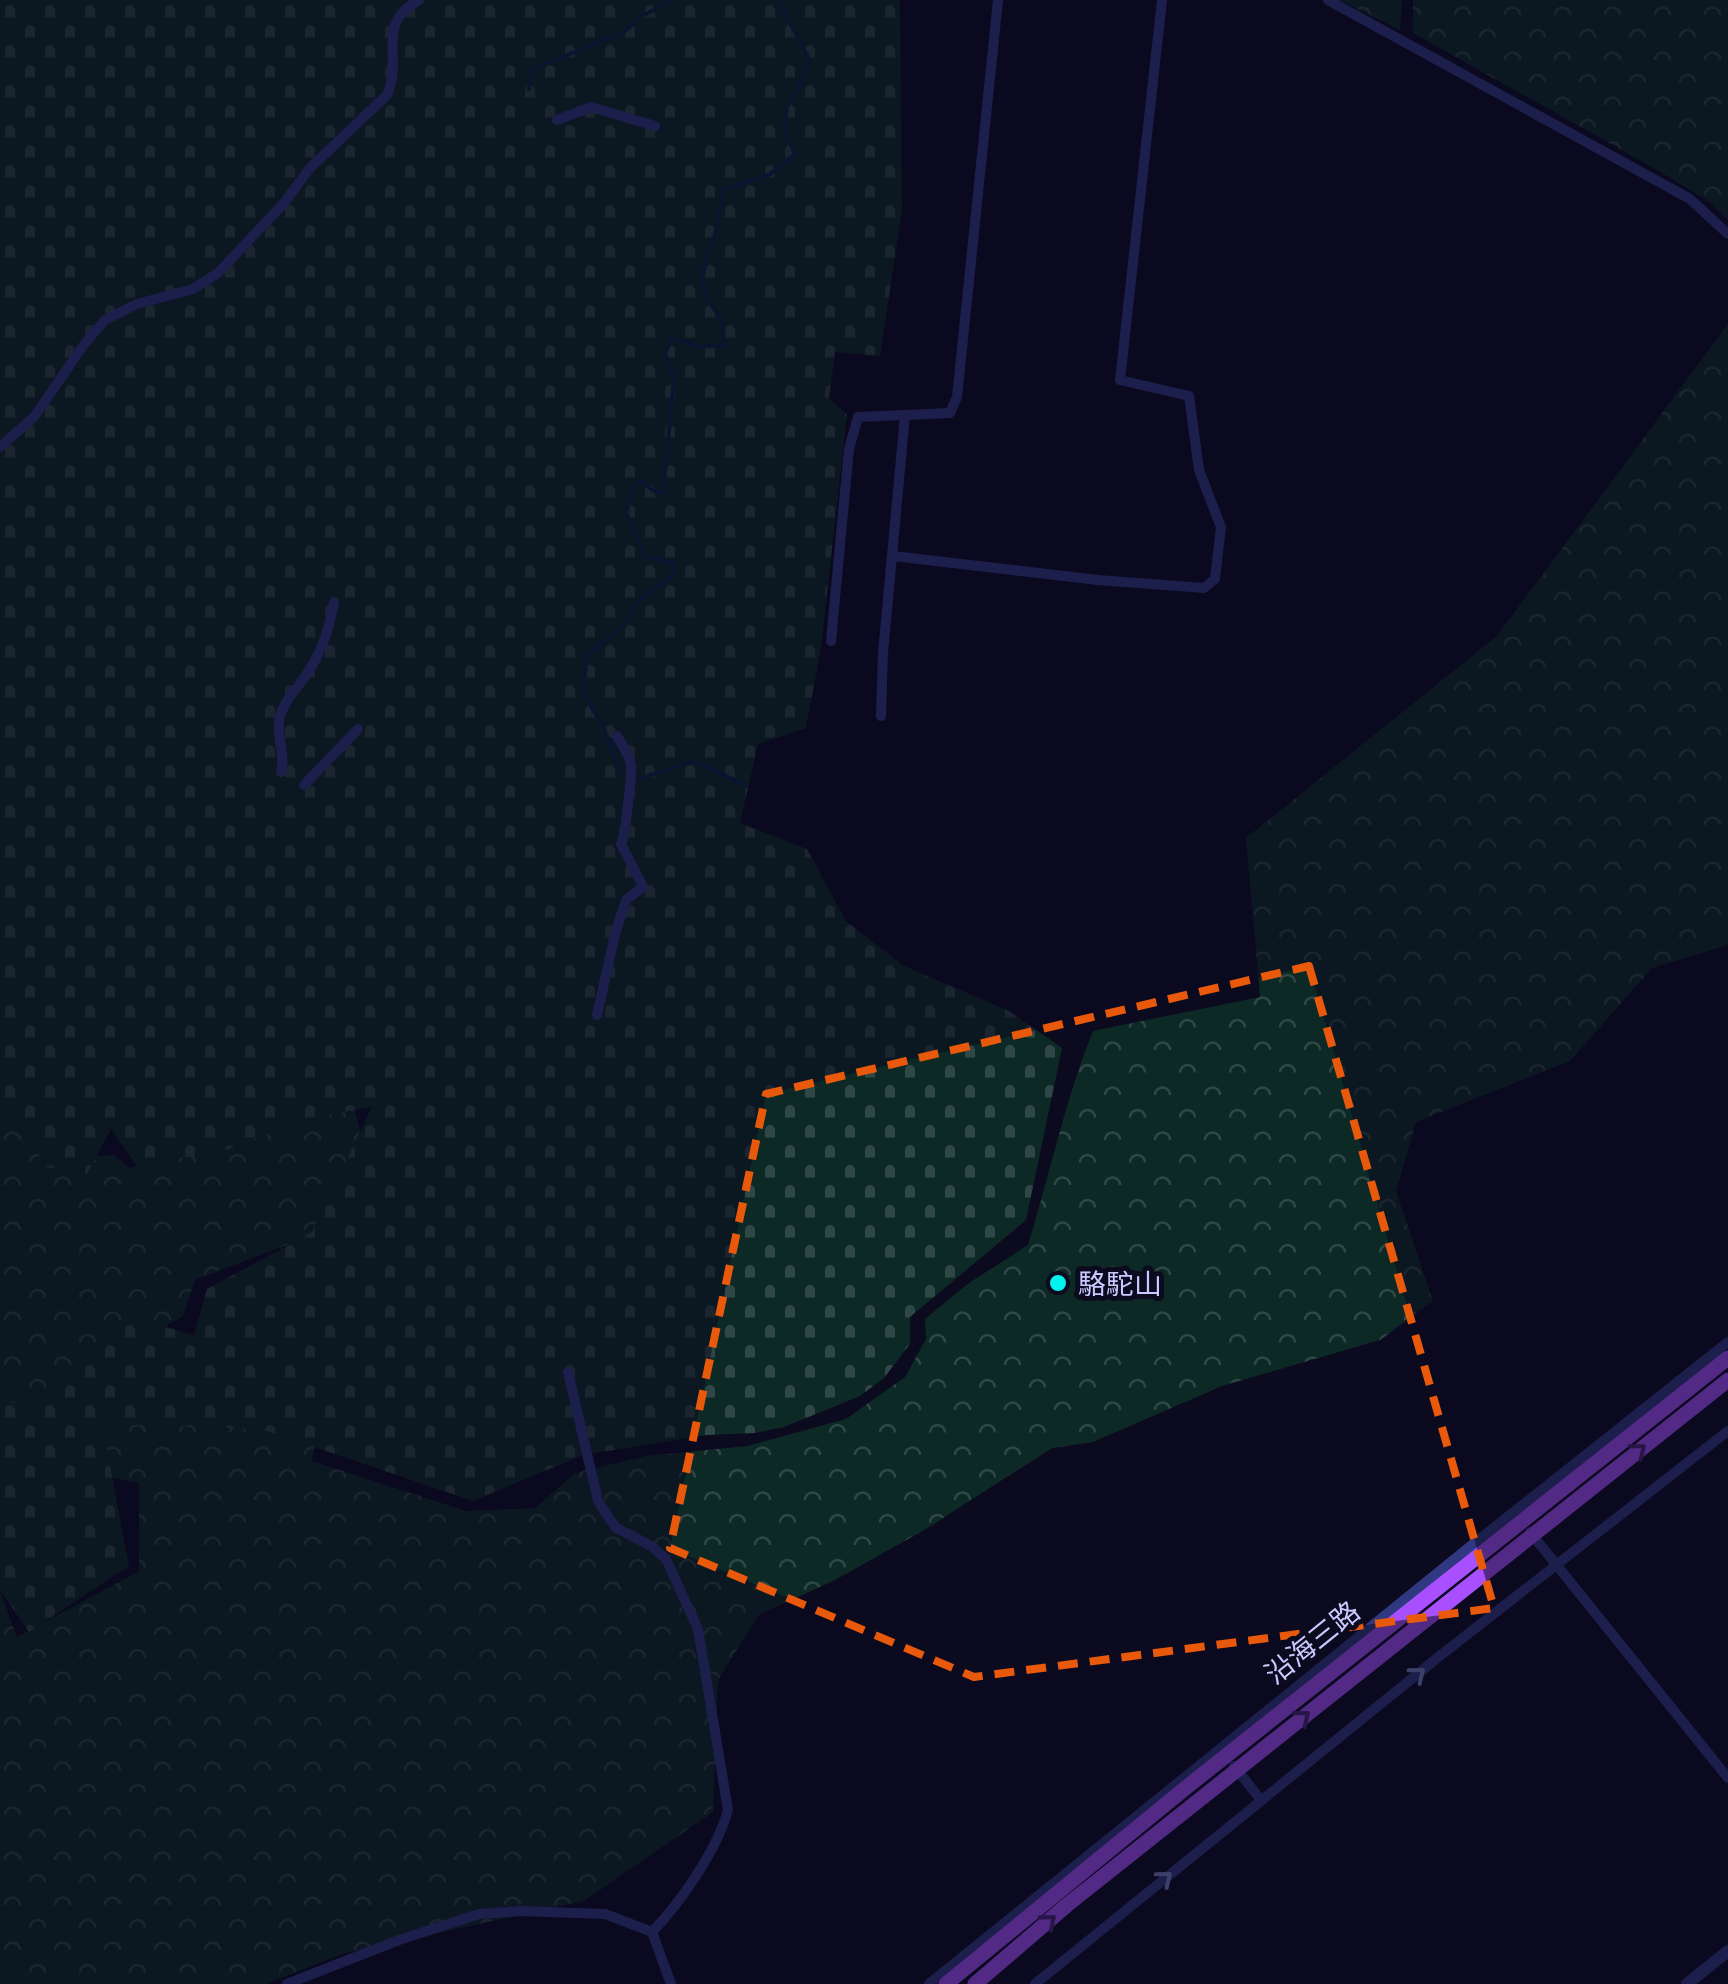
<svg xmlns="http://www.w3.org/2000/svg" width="1728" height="1984" viewBox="0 0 1728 1984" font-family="'PT Sans Narrow','Noto Sans TC',sans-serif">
  <defs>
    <pattern id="forest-crowns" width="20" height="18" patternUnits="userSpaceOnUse" patternTransform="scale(2.5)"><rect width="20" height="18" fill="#0d2925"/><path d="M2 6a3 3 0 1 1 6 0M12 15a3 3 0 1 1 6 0" fill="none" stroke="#2f4746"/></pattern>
    <pattern id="cemetery-stones" width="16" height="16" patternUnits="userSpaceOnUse" patternTransform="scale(2.5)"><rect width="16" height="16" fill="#0d2925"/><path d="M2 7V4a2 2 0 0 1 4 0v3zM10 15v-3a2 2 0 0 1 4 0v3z" fill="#2f4746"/></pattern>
  </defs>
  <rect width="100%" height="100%" fill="#0b0a1f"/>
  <g fill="url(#forest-crowns)">
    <polygon points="1339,0 1402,0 1400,30"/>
    <polygon points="1413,0 1728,0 1728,221 1714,205 1659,171 1413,33"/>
    <path d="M 1728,324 L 1728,945 L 1652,968 L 1570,1061 L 1416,1122 L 1396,1191 L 1433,1301 L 1380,1340 L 1222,1386 L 1093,1442 L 1052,1448 L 926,1529 L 835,1580 L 759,1615 L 718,1680 L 713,1812 L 584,1901 L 342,1954 L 266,1984 L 0,1984 L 0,1591 L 17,1637 L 139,1571 L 139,1483 L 67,1468 L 78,1429 L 340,1321 L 312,1461 L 466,1511 L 535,1508 L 575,1473 L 646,1456 L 747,1446 L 846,1419 L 905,1377 L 926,1339 L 925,1319 L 969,1283 L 1028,1245 C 1050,1174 1065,1100 1093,1031 L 1260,997 L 1246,838 L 1497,636 Z"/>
    <polygon points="11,1092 72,1157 114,1155 130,1168 275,1118 352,1098 367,1160 366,1215 195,1280 183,1316 0,1424 0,1116"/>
  </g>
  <polygon fill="url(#cemetery-stones)" points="0,0 900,0 902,210 880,356 835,352 829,398 847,415 821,648 806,728 758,744 740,823 807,849 846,921 904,966 1009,1011 1062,1048 1026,1220 910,1317 910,1344 884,1378 860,1396 784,1427 755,1433 707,1435 583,1455 473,1501 261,1429 102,1424 129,1566 29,1632 0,1590 0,1402 33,1403 127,1316 194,1335 207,1289 312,1232 372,1107 310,1118 226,1150 137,1166 111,1129 87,1174 45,1167 12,1106 0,1132"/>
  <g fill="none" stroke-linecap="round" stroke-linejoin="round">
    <g stroke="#072442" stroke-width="4">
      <polyline points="529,89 533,69 624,32 640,17 674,0"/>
      <path d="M 622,775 L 603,726 L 583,693 L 587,655 L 626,624 L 633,608 L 652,589 L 668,580 L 674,570 L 672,563 L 645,556 L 626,513 L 634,485 L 641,481 L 654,491 L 663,493 L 674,378 L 665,353 L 672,338 L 699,347 L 723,345 C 727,311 713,316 705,293 C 698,270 711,252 716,230 C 719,216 721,203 724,189 L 769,175 L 795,154 L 784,128 L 787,107 L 804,77 L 808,57 L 778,0"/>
      <polyline points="635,780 695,761 747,786"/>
    </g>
    <g stroke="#313882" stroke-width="10">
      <polyline points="1328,0 1690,199 1728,234"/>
      <polyline points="557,120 591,107 655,126"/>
      <path d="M 0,447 L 34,417 L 85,343 L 105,320 L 137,304 L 193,289 L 218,273 L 284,203 L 310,168 L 387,95 C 404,57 374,24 419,0"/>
      <polyline points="893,556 1098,580 1204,588 1215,579 1221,527 1199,470 1189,396 1120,380 1162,0"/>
      <polyline points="831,641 849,449 858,417 950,413 957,397 998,0"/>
      <polyline points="881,716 883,653 905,415"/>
      <path d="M 281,772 C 286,753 275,734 280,716 C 286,697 300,686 310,669 C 323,649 330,625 334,602"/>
      <polyline points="304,785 358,729"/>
      <path d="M 597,1015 L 615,934 L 626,900 L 643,887 L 621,844 C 625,836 632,776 631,765 C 630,756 622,745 617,736"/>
      <polyline points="1530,1532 1728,1778"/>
      <polyline points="1234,1766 1261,1800"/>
      <polyline points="652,1932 671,1984"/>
      <path d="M 287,1984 L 399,1940 L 479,1914 L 520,1911 L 605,1914 L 652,1932 C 681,1902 717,1850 728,1810 L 698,1629 L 666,1559 L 651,1546 L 615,1527 L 598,1501 L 568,1372"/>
      <polyline points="929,1984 1472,1545 1728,1342"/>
      <polyline points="1035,1984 1441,1655 1728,1431"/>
    </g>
    <polyline stroke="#313882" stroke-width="12" points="1687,1984 1728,1951"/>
    <g stroke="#a850ff" stroke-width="15">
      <polyline points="946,1984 1188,1786 1728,1358"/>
      <polyline points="975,1984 1067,1905 1728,1380"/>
    </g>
  </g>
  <defs><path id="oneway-chevron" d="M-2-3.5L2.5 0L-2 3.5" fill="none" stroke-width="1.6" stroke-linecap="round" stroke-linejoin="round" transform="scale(2.5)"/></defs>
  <g stroke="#4a2679">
    <use href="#oneway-chevron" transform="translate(1639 1450) rotate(-38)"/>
    <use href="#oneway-chevron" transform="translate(1303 1717) rotate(-39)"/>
    <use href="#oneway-chevron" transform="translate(1049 1921) rotate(-40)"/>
  </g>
  <g stroke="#7d80c0">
    <use href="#oneway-chevron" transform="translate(1418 1674) rotate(-39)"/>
    <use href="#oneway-chevron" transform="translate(1165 1878) rotate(-39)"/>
  </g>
  <path d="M0 0H1728V1984H0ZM 1309,966 L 1494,1608 L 974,1677 L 670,1548 L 766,1094 Z" fill="#0b0a1f" fill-opacity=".55" fill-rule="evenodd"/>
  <path fill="none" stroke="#e8590c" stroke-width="8" stroke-dasharray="20 12" stroke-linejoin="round" d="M 1309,966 L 1494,1608 L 974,1677 L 670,1548 L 766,1094 Z"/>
  <circle fill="#00f4ee" stroke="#0b0a1f" stroke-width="4" cx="1058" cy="1283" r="10"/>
  <g text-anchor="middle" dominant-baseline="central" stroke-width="10" stroke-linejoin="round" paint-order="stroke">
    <g font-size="28" fill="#c9c9ff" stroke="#0b0a1f" text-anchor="start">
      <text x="1078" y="1283">駱駝山</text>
    </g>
    <g font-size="28" fill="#c9c9ff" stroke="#0b0a1f">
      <text transform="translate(1312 1642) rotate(-39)">沿海三路</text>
    </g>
  </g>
</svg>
